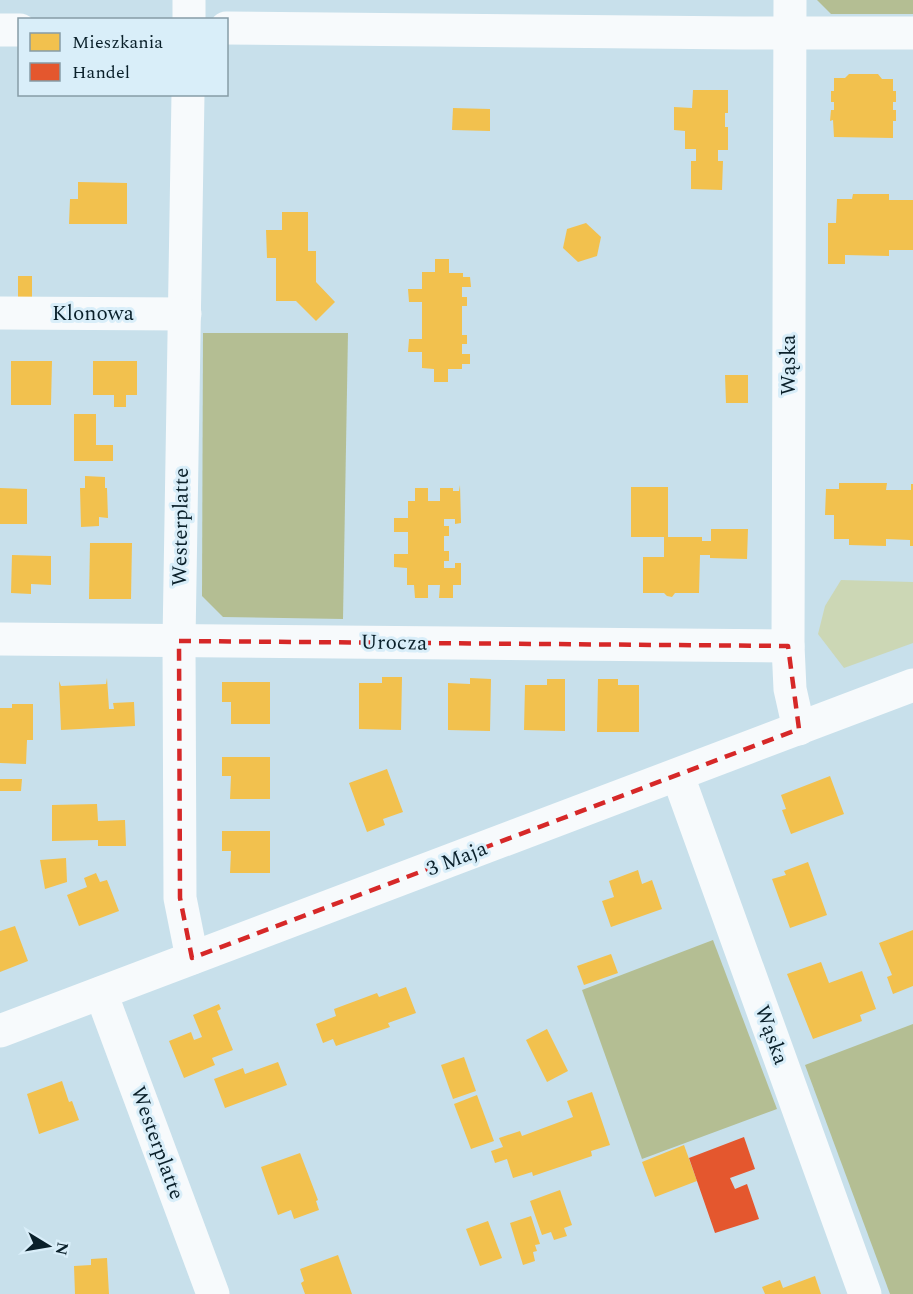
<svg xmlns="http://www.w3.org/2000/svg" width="913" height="1294" viewBox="0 0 913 1294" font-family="Spectral,serif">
  <rect width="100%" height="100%" fill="#c8e0eb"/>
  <polygon fill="#ccd7b5" points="841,580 913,582 913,643 844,668 818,634 825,606"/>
  <g fill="#b4be93">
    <polygon points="817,0 913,0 913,14 831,14"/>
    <polygon points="203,333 348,333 343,619 223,617 202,596"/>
    <polygon points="713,940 777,1109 642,1159 582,990"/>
    <polygon points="913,1024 913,1294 890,1294 805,1065"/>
  </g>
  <g fill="#f2c14e">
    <polygon points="849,74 878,74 882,79 893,79 893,91 896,91 896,102 893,102 893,110 896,110 896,121 893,121 893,138 834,137 833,120 830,121 831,110 834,110 834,102 831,102 831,91 834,91 834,78 845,78"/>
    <polygon points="693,90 728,90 728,113 725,113 725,127 728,127 728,150 718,150 718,161 723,161 722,190 691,189 691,161 696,161 696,149 685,149 685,131 674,130 674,107 692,108"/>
    <polygon points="453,108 490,109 490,131 452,130"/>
    <polygon points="78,182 127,183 127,224 69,224 70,199 78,199"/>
    <polygon points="853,194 889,194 889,200 913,200 913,250 889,250 889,256 845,255 845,264 828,264 828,223 836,223 837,199 852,199"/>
    <polygon points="282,212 308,212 308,251 316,251 316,282 335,302 316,321 296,301 276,301 276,258 267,258 266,230 282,230"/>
    <polygon points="586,223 601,237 597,256 578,262 563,248 567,229"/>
    <polygon points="435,259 449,259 449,273 463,273 463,277 470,277 471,287 462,287 462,297 467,297 467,306 462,306 462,335 467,335 467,344 462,344 462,354 470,354 470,364 462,364 462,369 448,369 448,382 434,382 434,369 422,368 422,352 408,352 409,339 422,339 422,302 409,302 408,289 422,289 422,272 435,272"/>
    <rect x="18" y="276" width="14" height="25"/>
    <polygon points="11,361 52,361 51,405 11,405"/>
    <polygon points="93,361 137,361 137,395 126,395 126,407 114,407 114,395 93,395"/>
    <polygon points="725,375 748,375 748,403 726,403"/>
    <polygon points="74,414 96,414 96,445 113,445 113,461 74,461"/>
    <polygon points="85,476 105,477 105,488 107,488 108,518 99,517 99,526 81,527 80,488 85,488"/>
    <polygon points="839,483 887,483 886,490 911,490 911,484 913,484 913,546 910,546 910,540 886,539 886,546 849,545 849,539 834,539 834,515 825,515 826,489 839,489"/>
    <polygon points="460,485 461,523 455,524 455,519 444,519 444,526 449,526 449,536 444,536 444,551 449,551 449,561 444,561 444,568 455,568 455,563 461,563 461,585 453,585 453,598 439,598 440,585 428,585 428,598 415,598 414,585 407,585 407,568 394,567 394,554 408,554 408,532 394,532 394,518 408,518 408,501 415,501 415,488 428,488 428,501 440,501 440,488 453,488 453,491 459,491"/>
    <polygon points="631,487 668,487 668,537 702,537 702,541 711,541 711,529 748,529 747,559 710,558 710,555 700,555 699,593 675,593 672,597 667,596 664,593 643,593 643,557 664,557 664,537 631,537"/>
    <polygon points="0,488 27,489 27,524 0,524"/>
    <polygon points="90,543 132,543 131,599 89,599"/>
    <polygon points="12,555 51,556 51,585 31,584 31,594 11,593"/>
    <polygon points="382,677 402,677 401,730 359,729 359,683 382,683"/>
    <polygon points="107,678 109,709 114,709 113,703 134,702 135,726 61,730 59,681 61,686 106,684"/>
    <polygon points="470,678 491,679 490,731 448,730 448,683 470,684"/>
    <polygon points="547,679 565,679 565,731 524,730 525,685 547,685"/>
    <polygon points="598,679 618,679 618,685 639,685 639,732 597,732"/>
    <polygon points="222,682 270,682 270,724 231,724 231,702 222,702"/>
    <polygon points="12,704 33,704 33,740 27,740 26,764 0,763 0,708 12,708"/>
    <polygon points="222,757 270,757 270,799 230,799 231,776 222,776"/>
    <polygon points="387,769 403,812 383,819 385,825 367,832 349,783"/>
    <polygon points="830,776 844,814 791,834 782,810 786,809 781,795"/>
    <polygon points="0,779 22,779 21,791 0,791"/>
    <polygon points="97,804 98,821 125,820 126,846 98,846 98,840 52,841 52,805"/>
    <polygon points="222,831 270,831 270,873 230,873 231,851 222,851"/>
    <polygon points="66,858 67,882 45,889 40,860"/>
    <polygon points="808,862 827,915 790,928 772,879 786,875 784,871"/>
    <polygon points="638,870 642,884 652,880 662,909 611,927 602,901 614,897 609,881"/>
    <polygon points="96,873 100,882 107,880 119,911 79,926 67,895 87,887 84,878"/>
    <polygon points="15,926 28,961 0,972 0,931"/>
    <polygon points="913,930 913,986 893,994 887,977 892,975 879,943"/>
    <polygon points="611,954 618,973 584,985 577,966"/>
    <polygon points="821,962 829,983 862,971 876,1009 860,1015 862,1021 813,1039 787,974"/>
    <polygon points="406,987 416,1013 388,1023 390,1027 336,1046 333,1039 323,1043 316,1024 336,1016 334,1009 377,993 379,997"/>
    <polygon points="219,1004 221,1009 217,1011 233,1050 212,1058 215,1065 184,1078 169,1041 191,1032 194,1040 202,1037 193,1015"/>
    <polygon points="547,1029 568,1071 547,1082 526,1040"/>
    <polygon points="464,1057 476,1091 453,1099 441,1065"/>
    <polygon points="278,1062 287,1085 225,1108 214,1079 243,1068 245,1074"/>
    <polygon points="62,1081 69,1102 72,1101 79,1120 39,1134 27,1094"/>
    <polygon points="592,1092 610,1145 591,1151 592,1156 533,1176 532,1172 513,1178 507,1159 495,1163 491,1151 503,1147 499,1138 520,1131 522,1136 573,1117 567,1101"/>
    <polygon points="477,1095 494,1141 471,1149 454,1104"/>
    <polygon points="684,1145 697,1181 655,1197 642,1162"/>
    <polygon points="300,1153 318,1200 316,1201 319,1210 294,1219 291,1210 278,1215 261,1167"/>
    <polygon points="560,1190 572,1225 564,1228 567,1236 554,1240 551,1232 542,1235 530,1201"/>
    <polygon points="531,1216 540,1244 535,1245 537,1251 533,1252 535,1261 523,1265 510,1223"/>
    <polygon points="488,1221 502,1258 480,1266 466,1229"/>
    <polygon points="338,1255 352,1294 305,1294 301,1283 304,1281 300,1269"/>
    <polygon points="107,1258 109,1294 75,1294 74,1266 91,1265 91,1259"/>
    <polygon points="815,1276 821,1294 765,1294 762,1287 780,1280 783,1288"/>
  </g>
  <polygon fill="#e4572e" points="744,1137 755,1169 730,1178 735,1189 747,1184 759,1219 715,1233 689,1158"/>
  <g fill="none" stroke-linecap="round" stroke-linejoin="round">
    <g stroke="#f7fafc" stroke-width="33">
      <polyline points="790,0 788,646 790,689 799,729"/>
      <polyline points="189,20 189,0"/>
      <polyline points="226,28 744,33 913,33"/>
      <polyline points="0,30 20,30"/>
      <polyline points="188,94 179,641 180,898 192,958"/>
      <polyline points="0,313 185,314"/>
      <polyline points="0,639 788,646"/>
      <polyline points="678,776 865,1294"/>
      <polyline points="101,993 213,1294"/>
      <polyline points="0,1031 913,685"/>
    </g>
  </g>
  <path fill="none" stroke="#d62828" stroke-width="4.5" stroke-dasharray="12 8" stroke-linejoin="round" d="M 179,641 L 788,646 L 799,729 L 192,958 L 180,898 Z"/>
  <g text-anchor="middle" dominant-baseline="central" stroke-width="6" stroke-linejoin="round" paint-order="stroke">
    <g font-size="21" fill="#0a202a" stroke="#d9eef9">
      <text x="93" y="314">Klonowa</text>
      <text transform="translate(789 365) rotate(-90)">Wąska</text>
      <text transform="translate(181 527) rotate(-89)">Westerplatte</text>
      <text transform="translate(394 643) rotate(1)">Urocza</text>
      <text transform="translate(457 859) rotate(-21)">3 Maja</text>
      <text transform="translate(771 1035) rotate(70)">Wąska</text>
      <text transform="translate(157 1143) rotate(70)">Westerplatte</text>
    </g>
  </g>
  <rect x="18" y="18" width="210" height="78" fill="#d9eef9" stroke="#869ca6" stroke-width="1.5"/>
  <rect x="30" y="33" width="30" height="18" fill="#f2c14e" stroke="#869ca6" stroke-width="1.5"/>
  <text x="72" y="48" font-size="18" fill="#0a202a">Mieszkania</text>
  <rect x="30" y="63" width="30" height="18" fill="#e4572e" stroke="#869ca6" stroke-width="1.5"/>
  <text x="72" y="78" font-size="18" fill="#0a202a">Handel</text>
  <g transform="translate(48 1246) rotate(101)" stroke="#d9eef9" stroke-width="4.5" paint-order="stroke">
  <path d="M0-4.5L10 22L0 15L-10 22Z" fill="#0a202a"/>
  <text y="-9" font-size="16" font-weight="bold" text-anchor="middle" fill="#0a202a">N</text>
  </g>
</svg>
